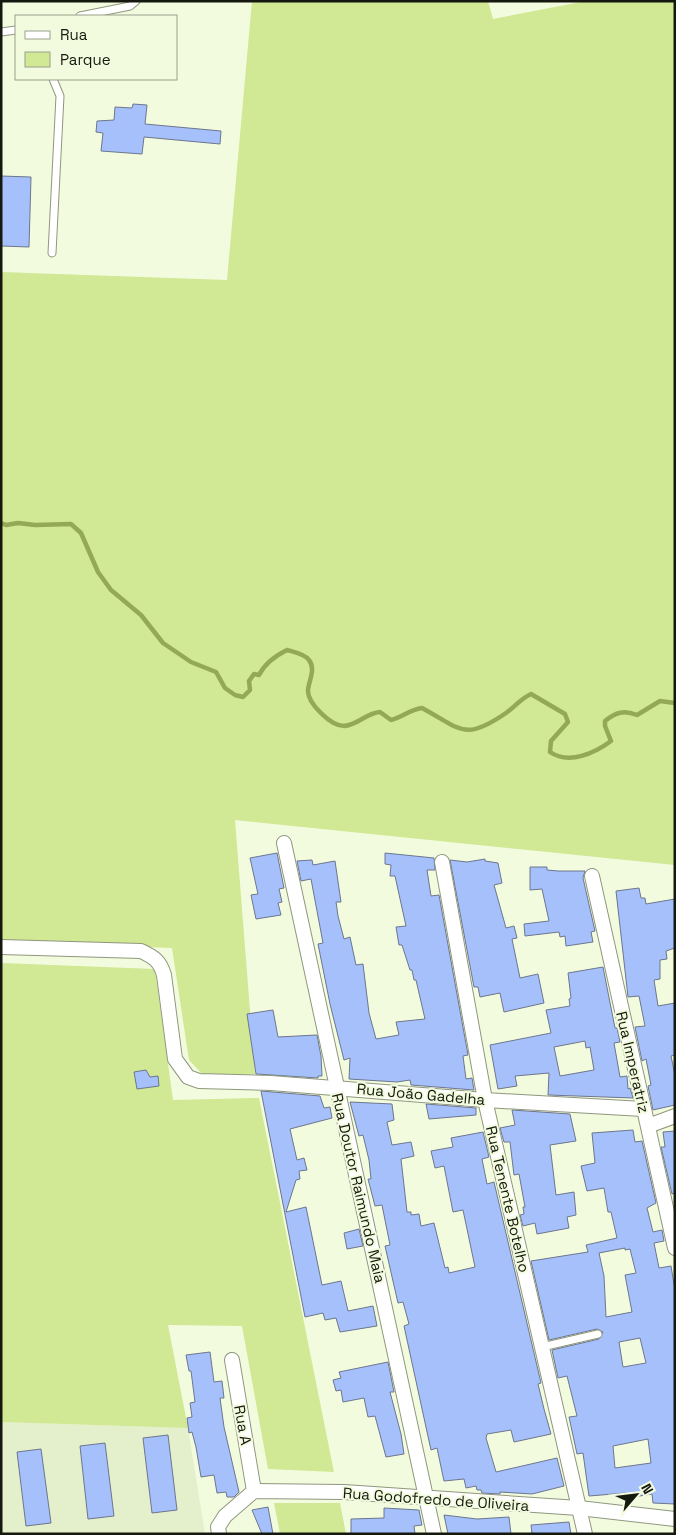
<svg xmlns="http://www.w3.org/2000/svg" width="676" height="1535" viewBox="0 0 676 1535" font-family="'Space Grotesk',sans-serif">
  <rect width="100%" height="100%" fill="#f3fbdf"/>
  <polygon fill="#e4efcc" points="1,1422 188,1428 205,1534 1,1534"/>
  <g fill="#d1e894">
    <polygon points="252,1 488,1 493,19 586,1 675,1 675,865 235,820 255,1074 203,1075 189,1060 172,948 1,942 1,272 227,280"/>
    <polygon points="1,963 155,969 173,1100 259,1098 334,1472 268,1469 242,1326 168,1325 188,1428 1,1422"/>
    <polygon points="274,1503 340,1503 346,1534 280,1534"/>
  </g>
  <g fill="none" stroke-linecap="round" stroke-linejoin="round">
    <path stroke="#94a956" stroke-width="4.5" d="M 1,523 L 6,525 L 18,523 L 35,525 L 71,524 L 81,533 L 98,572 L 111,590 L 141,615 L 163,643 L 191,662 L 216,672 L 225,688 L 235,695 L 243,697 L 250,690 L 249,681 L 254,674 L 259,675 C 265,663 275,656 287,650 C 294,652 305,654 309,660 C 316,669 309,680 308,690 C 307,703 331,726 344,726 C 358,725 366,713 380,712 L 391,720 C 403,717 409,710 422,708 C 461,729 464,742 506,713 C 515,707 520,699 531,694 L 565,714 L 568,722 L 551,741 L 550,752 C 569,765 595,753 611,741 L 605,726 L 605,721 C 616,712 624,710 637,715 L 660,701 L 675,703"/>
  </g>
  <g fill="#a6c0fc" stroke="#6c768d" fill-rule="evenodd">
    <polygon points="133,104 147,105 145,124 221,131 220,144 144,137 142,154 101,151 103,133 96,132 97,121 114,120 115,107 132,108"/>
    <polygon points="1,176 31,177 29,247 1,246"/>
    <polygon points="277,853 284,888 279,889 282,902 278,903 281,915 256,919 251,895 258,894 250,858"/>
    <polygon points="385,853 434,858 435,870 427,870 431,896 439,895 468,1055 463,1056 466,1079 472,1078 474,1090 411,1085 410,1080 397,1082 349,1079 350,1058 344,1060 330,1004 318,944 323,943 311,879 301,881 297,861 312,860 313,865 335,861 341,902 336,902 338,916 344,939 350,937 356,965 363,964 369,1013 376,1039 399,1035 396,1022 425,1019 416,980 414,980 412,970 410,970 402,945 399,945 396,927 406,926 395,876 390,876 391,865 385,864"/>
    <polygon points="485,859 485,861 498,863 502,883 494,885 506,928 514,926 517,938 512,939 520,978 538,974 544,1003 504,1012 500,993 480,997 478,987 474,987 450,860 467,862"/>
    <polygon points="530,867 547,867 547,870 558,871 585,871 583,878 595,931 591,932 593,942 566,946 565,936 560,937 559,932 525,936 524,924 549,921 542,889 530,890"/>
    <polygon points="639,888 641,898 645,898 646,904 675,899 675,948 666,951 667,959 660,960 660,979 654,980 658,1006 675,1003 675,1055 671,1056 675,1075 675,1105 653,1110 648,1086 651,1085 646,1059 642,1061 635,1027 645,1026 639,996 628,997 616,891"/>
    <path d="M 603,967 L 615,1028 L 617,1028 L 620,1042 L 614,1043 L 620,1077 L 627,1076 L 628,1089 L 630,1088 L 633,1098 L 548,1095 L 549,1073 L 515,1076 L 517,1086 L 498,1089 L 490,1045 L 551,1033 L 546,1010 L 570,1006 L 569,999 L 571,998 L 568,973 ZM 585,1041 L 586,1048 L 590,1047 L 594,1070 L 560,1076 L 554,1047 Z"/>
    <polygon points="273,1010 278,1037 317,1035 321,1056 322,1076 318,1076 318,1078 256,1074 247,1014"/>
    <polygon points="146,1070 150,1077 158,1076 159,1086 137,1089 134,1072"/>
    <polygon points="261,1091 320,1096 324,1108 330,1107 332,1118 290,1129 297,1160 304,1158 307,1170 299,1171 300,1179 296,1180 286,1212 306,1207 322,1285 341,1281 348,1311 373,1306 377,1326 340,1332 336,1318 325,1320 323,1313 305,1317"/>
    <polygon points="350,1102 392,1104 394,1120 387,1122 392,1145 411,1142 414,1156 401,1159 407,1212 411,1212 411,1215 419,1214 421,1226 434,1223 445,1268 448,1267 449,1273 475,1267 463,1210 453,1212 444,1166 435,1168 431,1151 453,1147 451,1138 483,1132 489,1157 482,1159 487,1184 494,1182 541,1383 538,1384 544,1409 551,1434 514,1442 511,1430 487,1434 486,1438 496,1472 557,1458 564,1486 532,1494 500,1492 500,1494 482,1493 481,1490 477,1490 476,1486 466,1488 464,1479 444,1481 437,1448 431,1450 424,1418 404,1326 409,1324 403,1302 398,1303 385,1246 390,1245 382,1205 375,1206 368,1179 371,1179 369,1160 363,1135 359,1136"/>
    <polygon points="426,1104 476,1108 476,1115 429,1119"/>
    <polygon points="512,1110 570,1114 576,1141 550,1145 556,1195 574,1192 576,1215 567,1217 569,1228 537,1234 535,1223 523,1226 520,1215 524,1214 523,1207 525,1207 519,1174 514,1175 510,1142 504,1142 500,1128 515,1125"/>
    <path d="M 633,1130 L 635,1142 L 642,1141 L 656,1203 L 647,1208 L 653,1232 L 662,1230 L 664,1241 L 654,1243 L 659,1268 L 671,1266 L 675,1290 L 675,1504 L 653,1503 L 652,1494 L 627,1498 L 626,1493 L 589,1496 L 583,1453 L 577,1454 L 569,1417 L 577,1416 L 567,1376 L 558,1378 L 552,1350 L 599,1339 L 603,1332 L 597,1329 L 549,1340 L 531,1261 L 588,1252 L 586,1245 L 617,1238 L 611,1212 L 608,1212 L 604,1188 L 587,1191 L 581,1166 L 595,1163 L 592,1133 ZM 625,1248 L 625,1250 L 630,1249 L 636,1273 L 625,1275 L 632,1312 L 606,1317 L 604,1276 L 599,1253 ZM 640,1338 L 646,1363 L 623,1367 L 619,1342 ZM 648,1439 L 651,1463 L 615,1468 L 613,1446 Z"/>
    <polygon points="675,1131 675,1193 672,1194 661,1147 665,1147 663,1132"/>
    <polygon points="359,1229 363,1246 347,1249 344,1233"/>
    <polygon points="210,1352 214,1382 222,1381 224,1398 220,1398 224,1427 239,1492 234,1497 227,1497 226,1492 217,1493 214,1475 201,1477 196,1447 192,1432 189,1433 187,1418 192,1417 190,1403 195,1402 191,1371 189,1371 186,1355"/>
    <polygon points="388,1362 394,1392 390,1392 401,1434 404,1454 386,1457 375,1416 368,1417 364,1398 343,1402 341,1390 336,1391 333,1380 341,1378 339,1372"/>
    <polygon points="168,1435 177,1510 152,1513 143,1438"/>
    <polygon points="105,1443 114,1516 88,1519 80,1446"/>
    <polygon points="41,1449 51,1523 26,1526 17,1452"/>
    <polygon points="268,1507 273,1534 262,1534 252,1510"/>
    <polygon points="384,1508 419,1510 422,1525 414,1526 415,1534 351,1534 351,1519 384,1518"/>
    <polygon points="444,1515 477,1519 509,1517 511,1534 448,1534"/>
    <polygon points="569,1522 571,1534 532,1534 531,1525"/>
  </g>
  <g fill="none" stroke-linecap="round" stroke-linejoin="round">
    <defs>
      <g id="lane">
        <polyline points="80,16 130,6 136,1"/>
        <polyline points="1,32 16,30"/>
        <polyline points="52,253 60,96 53,79"/>
        <polyline points="542,1347 598,1334"/>
      </g>
      <g id="street">
        <polyline points="284,843 434,1534"/>
        <polyline points="442,862 485,1100 585,1534"/>
        <polyline points="592,876 675,1248"/>
        <path d="M 1,947 L 141,951 C 154,957 160,961 164,975 L 175,1059 L 188,1077 L 199,1081 L 271,1083 L 485,1100 L 643,1109"/>
        <polyline points="648,1126 675,1116"/>
        <polyline points="232,1360 254,1491"/>
        <polyline points="219,1534 218,1527 225,1516 254,1491 344,1492 579,1508 675,1519"/>
      </g>
    </defs>
    <use href="#lane" stroke="#8f977e" stroke-width="9"/>
    <use href="#street" stroke="#8f977e" stroke-width="16"/>
    <use href="#lane" stroke="#fff" stroke-width="7"/>
    <use href="#street" stroke="#fff" stroke-width="14"/>
  </g>
  <g text-anchor="middle" dominant-baseline="central" stroke-width="4" stroke-linejoin="round" paint-order="stroke">
    <g font-size="15" fill="#15180e" stroke="#f3fbdf">
      <text transform="translate(633 1062) rotate(77)">Rua Imperatriz</text>
      <text transform="translate(421 1094) rotate(5)">Rua João Gadelha</text>
      <text transform="translate(359 1188) rotate(77)">Rua Doutor Raimundo Maia</text>
      <text transform="translate(508 1199) rotate(77)">Rua Tenente Botelho</text>
      <text transform="translate(243 1425) rotate(80)">Rua A</text>
      <text transform="translate(436 1499) rotate(4)">Rua Godofredo de Oliveira</text>
    </g>
  </g>
  <rect width="676" height="1535" fill="none" stroke="#15180e" stroke-width="5"/>
  <rect x="15" y="15" width="162" height="65" fill="#f3fbdf" stroke="#9aa08b"/>
  <rect x="25" y="31" width="25" height="8" fill="#ffffff" stroke="#9aa08b"/>
  <text x="60" y="40" font-size="15" fill="#15180e">Rua</text>
  <rect x="25" y="52" width="25" height="15" fill="#d1e894" stroke="#9aa08b"/>
  <text x="60" y="65" font-size="15" fill="#15180e">Parque</text>
  <g transform="translate(636 1495) rotate(62)" stroke="#f3fbdf" stroke-width="4" paint-order="stroke">
  <path d="M0-4L9 19L0 12L-9 19Z" fill="#15180e"/>
  <text y="-8" font-size="14" font-weight="bold" text-anchor="middle" fill="#15180e">N</text>
  </g>
</svg>
